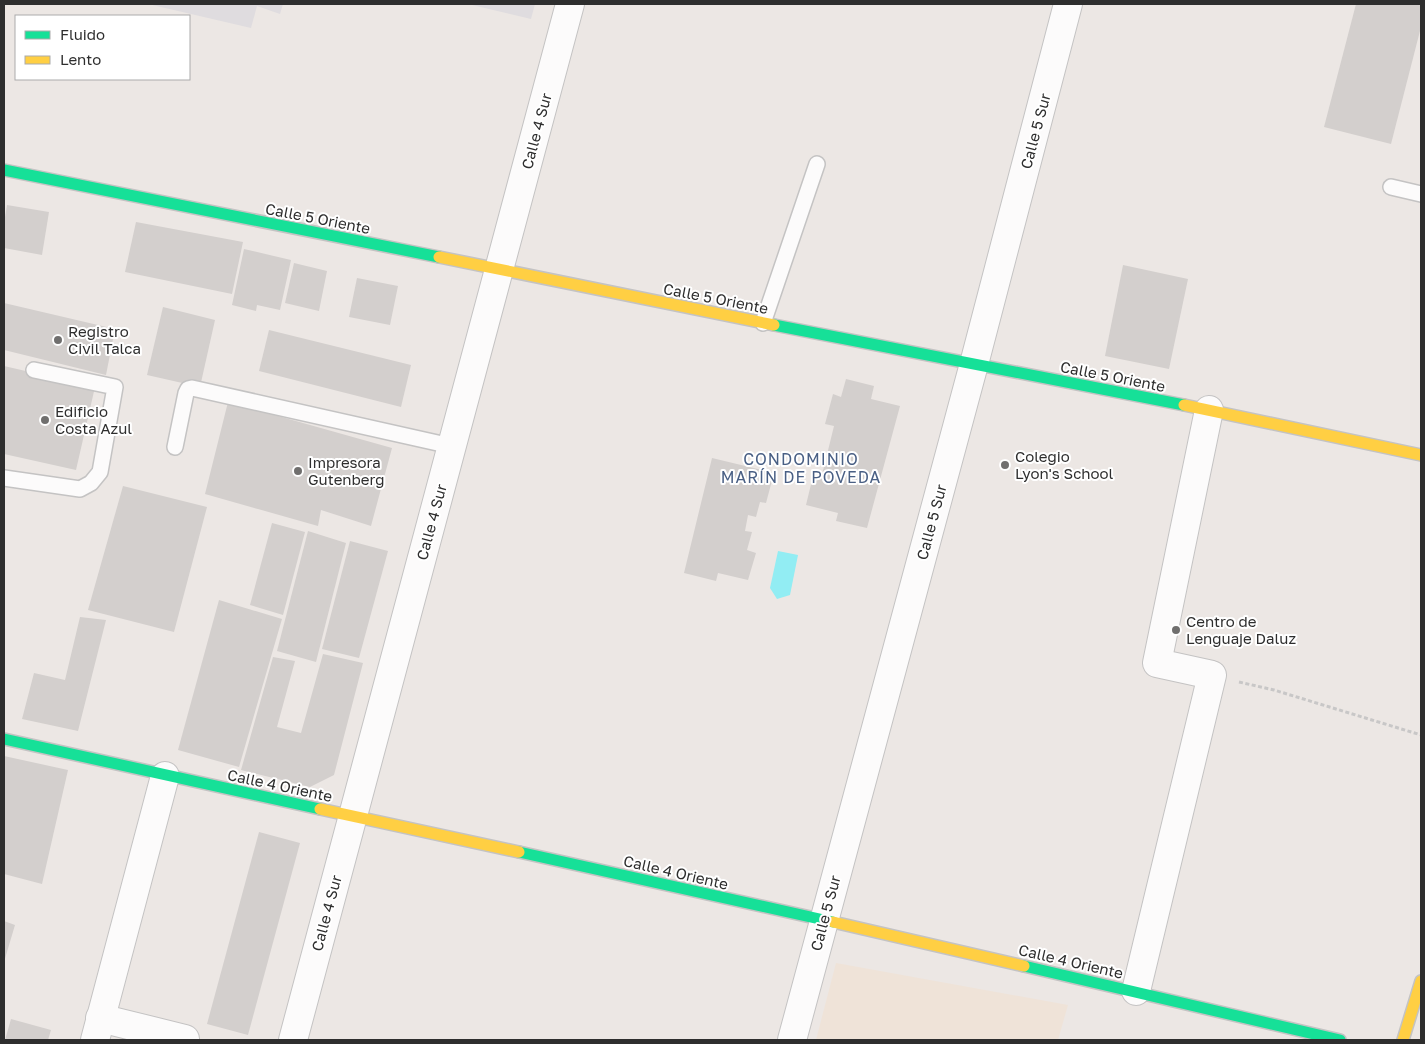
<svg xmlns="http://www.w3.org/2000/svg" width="1425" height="1044" viewBox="0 0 1425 1044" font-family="'Golos Text',sans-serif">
  <rect width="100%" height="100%" fill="#ece7e4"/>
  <g fill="#dfdcdf">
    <polygon points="148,4 283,4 280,14 257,6 251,28"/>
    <polygon points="468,4 535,4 531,19"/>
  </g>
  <polygon fill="#efe3d8" points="836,963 1068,1005 1058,1040 816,1040"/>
  <polygon fill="#92edf3" points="778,551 798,555 790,595 777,599 770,588"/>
  <g fill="#d3cfcd">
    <polygon points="1356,4 1421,4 1421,27 1391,144 1324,127"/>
    <polygon points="7,205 49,212 42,255 4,248 4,223"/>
    <polygon points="136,222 243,242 232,294 125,272"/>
    <polygon points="244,249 291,260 280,310 257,305 256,311 232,305"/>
    <polygon points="294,263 327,271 319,311 285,303"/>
    <polygon points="1123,265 1188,279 1169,369 1105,356"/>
    <polygon points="357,278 398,286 390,325 349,317"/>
    <polygon points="4,303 115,329 106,375 4,350"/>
    <polygon points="163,307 215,320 200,387 147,375"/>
    <polygon points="269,330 411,365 401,407 259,371"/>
    <polygon points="4,366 95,387 76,470 4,454"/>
    <polygon points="846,379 874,386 871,399 900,406 867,528 836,521 838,513 806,505 813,476 821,479 834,426 825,424 833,394 841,397"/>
    <polygon points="228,402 392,448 371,526 321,510 318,526 205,494"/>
    <polygon points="712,458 774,473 766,503 760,502 756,517 748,515 745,531 752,532 747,550 756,553 748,580 718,573 716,581 684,573"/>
    <polygon points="123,486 207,507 174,632 88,610"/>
    <polygon points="272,523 305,532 283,615 250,605"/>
    <polygon points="308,531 346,543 316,662 277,651"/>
    <polygon points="350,541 388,551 359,658 322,649"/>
    <polygon points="219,600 282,619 239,767 178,750"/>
    <polygon points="80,617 106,620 78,731 22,719 34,673 65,680"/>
    <polygon points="323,654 363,663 334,775 310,787 241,770 273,657 295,661 277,727 301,733"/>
    <polygon points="4,756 68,770 42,884 4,874"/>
    <polygon points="259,832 300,843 248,1035 207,1024"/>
    <polygon points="4,921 15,925 4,962"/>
    <polygon points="11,1019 51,1030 48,1040 5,1040"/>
  </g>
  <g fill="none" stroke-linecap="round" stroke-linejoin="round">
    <defs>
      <g id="lane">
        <polyline points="1391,187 1421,194"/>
        <polyline points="763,323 817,164"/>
        <polyline points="175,447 186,393 188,389 192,388 451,446"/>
        <polyline points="4,478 80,489 91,483 100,472 115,387 34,370"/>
      </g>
      <g id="street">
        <polyline points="1136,991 1212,675 1157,663 1209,410"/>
        <polyline points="100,1018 185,1039"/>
        <polyline points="95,1040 165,776"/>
        <polyline points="293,1040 570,4"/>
        <polyline points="792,1040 974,364 1068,4"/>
      </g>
      <g id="fast">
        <polyline points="4,170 439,257"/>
        <polyline points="774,325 1184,405"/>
        <polyline points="4,739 320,809"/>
        <polyline points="519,852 833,922"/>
        <polyline points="1024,966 1340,1040"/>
      </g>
      <g id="slow">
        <polyline points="439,257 774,325"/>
        <polyline points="1184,405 1421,455"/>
        <polyline points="320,809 519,852"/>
        <polyline points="833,922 1024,966"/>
        <polyline points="1403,1040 1421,981"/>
      </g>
    </defs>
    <use href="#lane" stroke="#c4c3c3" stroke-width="18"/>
    <use href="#street" stroke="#c4c3c3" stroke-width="30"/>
    <use href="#fast" stroke="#c4c3c3" stroke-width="14"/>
    <use href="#slow" stroke="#c4c3c3" stroke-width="14"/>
    <polyline stroke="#c8c7c7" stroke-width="3" stroke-dasharray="4 2.5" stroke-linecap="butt" points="1239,682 1274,690 1421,735"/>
    <use href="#lane" stroke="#fcfbfb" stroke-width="15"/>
    <use href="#street" stroke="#fcfbfb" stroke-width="28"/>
    <use href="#fast" stroke="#16e098" stroke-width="11"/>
    <use href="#slow" stroke="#ffcf43" stroke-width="11"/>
  </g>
  <g fill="#706f6e" stroke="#fff" stroke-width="2">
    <circle cx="58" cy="340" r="5"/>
    <circle cx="45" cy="420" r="5"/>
    <circle cx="1005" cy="465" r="5"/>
    <circle cx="298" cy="471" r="5"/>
    <circle cx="1176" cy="630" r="5"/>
  </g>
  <g text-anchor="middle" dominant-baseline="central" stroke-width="4" stroke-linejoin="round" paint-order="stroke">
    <g font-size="15" fill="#2e2e2e" stroke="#fff">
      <text transform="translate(536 131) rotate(-75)">Calle 4 Sur</text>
      <text transform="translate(1035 131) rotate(-75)">Calle 5 Sur</text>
      <text transform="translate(318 218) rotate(11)">Calle 5 Oriente</text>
      <text transform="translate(716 298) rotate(11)">Calle 5 Oriente</text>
      <text transform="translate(1113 376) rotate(11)">Calle 5 Oriente</text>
      <text transform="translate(431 522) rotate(-75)">Calle 4 Sur</text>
      <text transform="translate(931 522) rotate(-75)">Calle 5 Sur</text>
      <text transform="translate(280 785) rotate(12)">Calle 4 Oriente</text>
      <text transform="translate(676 872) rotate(13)">Calle 4 Oriente</text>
      <text transform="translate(326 913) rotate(-75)">Calle 4 Sur</text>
      <text transform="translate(825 913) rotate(-75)">Calle 5 Sur</text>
      <text transform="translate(1071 961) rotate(13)">Calle 4 Oriente</text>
    </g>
    <g font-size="15" fill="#2e2e2e" stroke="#fff" text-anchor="start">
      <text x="68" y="331">Registro<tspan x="68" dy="17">Civil Talca</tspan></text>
      <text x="55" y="411">Edificio<tspan x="55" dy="17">Costa Azul</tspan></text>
      <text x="1015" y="456">Colegio<tspan x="1015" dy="17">Lyon's School</tspan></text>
      <text x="308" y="462">Impresora<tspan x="308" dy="17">Gutenberg</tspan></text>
      <text x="1186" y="621">Centro de<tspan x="1186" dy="17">Lenguaje Daluz</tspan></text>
    </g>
    <g font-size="16" letter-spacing="1" fill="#495f84" stroke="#fff">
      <text x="801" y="459">CONDOMINIO<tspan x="801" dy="18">MARÍN DE POVEDA</tspan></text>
    </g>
  </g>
  <rect width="1425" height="1044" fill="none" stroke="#2e2e2e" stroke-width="10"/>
  <rect x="15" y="15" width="175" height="65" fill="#ffffff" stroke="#ababab"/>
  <rect x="25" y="31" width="25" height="8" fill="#16e098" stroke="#ababab"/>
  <text x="60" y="40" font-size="15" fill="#2e2e2e">Fluido</text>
  <rect x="25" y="56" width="25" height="8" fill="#ffcf43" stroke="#ababab"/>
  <text x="60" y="65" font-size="15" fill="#2e2e2e">Lento</text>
</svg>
